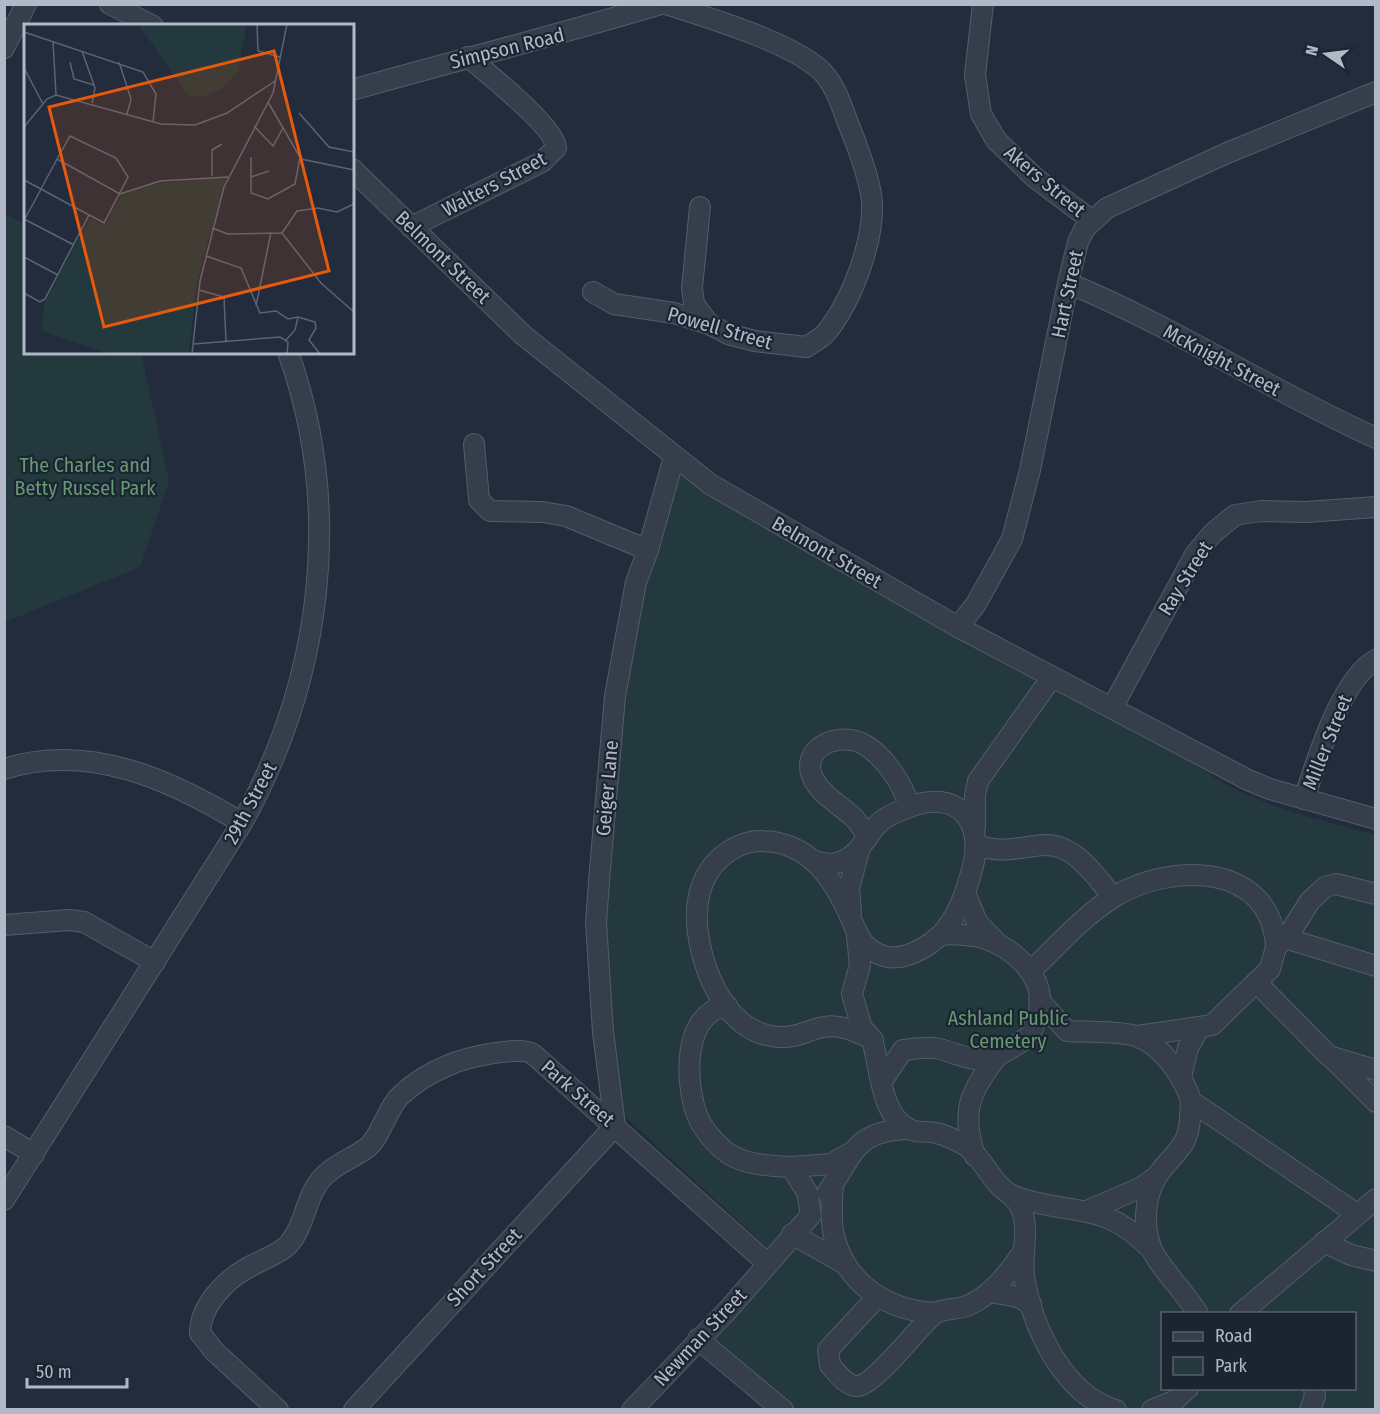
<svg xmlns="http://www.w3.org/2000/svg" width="1380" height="1414" viewBox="0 0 1380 1414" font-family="'Fira Sans Condensed',sans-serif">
  <rect width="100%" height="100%" fill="#222c3c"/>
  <g fill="#24393d" fill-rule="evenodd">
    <polygon points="4,214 25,224 26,352 138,353 142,357 169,481 140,567 5,622"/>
    <path d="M 676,471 L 750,518 L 943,631 L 1195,763 C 1245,805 1314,817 1375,835 L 1375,1409 L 794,1409 L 715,1338 L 783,1262 L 620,1112 L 602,924 L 621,710 L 635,617 ZM 1162,1314 L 1354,1314 L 1354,1388 L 1162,1388 Z"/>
  </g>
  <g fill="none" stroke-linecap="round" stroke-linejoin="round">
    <defs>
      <g id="minor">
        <polyline points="110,4 153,26"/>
        <polyline points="983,4 975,75 981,114 996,140 1034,177 1091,220"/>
        <polyline points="4,48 26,4"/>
        <path d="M 352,90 C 455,61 558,35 661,4"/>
        <polyline points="352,169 523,335 710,484 958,627 1248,780 1270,789 1376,819"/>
        <polyline points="700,207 692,288 694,304 709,324"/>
        <path d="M 411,227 L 542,162 L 556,148 C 556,128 486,72 468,57"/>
        <path d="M 1068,283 C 1175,327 1271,391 1376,438"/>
        <path d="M 593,292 L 614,304 L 674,313 L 709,324 L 728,334 L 755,341 L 806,347 C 812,343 820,339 825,334 C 851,303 874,242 872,202 C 870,179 857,145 848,123 C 841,104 834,81 818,68 C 787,41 706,17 666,4"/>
        <polyline points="474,444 479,500 490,511 542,512 566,516 648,550"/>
        <polyline points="958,627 976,604 1012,539 1030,470 1068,283 1078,242 1085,228 1107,208 1227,153 1376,92"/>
        <polyline points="1112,708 1196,553 1213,533 1235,515 1261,511 1306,512 1376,507"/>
        <path d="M 4,769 C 89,742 171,780 242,823"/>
        <path d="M 1304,799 C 1316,763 1341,678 1376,660"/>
        <polyline points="975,827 975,795 978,781 1052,677"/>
        <path d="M 868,837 C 863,830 858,821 851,815 C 838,804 822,795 814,780 C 798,750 834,733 859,742 C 881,751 904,784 909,807"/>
        <path d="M 976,845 C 1004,854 1018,847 1045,845 C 1075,844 1096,877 1113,897"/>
        <path d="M 815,861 C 822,863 830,865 837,863 C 858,857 863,841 876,826 C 884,817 896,812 907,808 C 957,787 986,821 972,870 C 965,895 958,916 941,935"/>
        <polyline points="966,895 977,922 996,942"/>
        <polyline points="851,912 849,888 859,851"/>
        <polyline points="4,925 69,920 84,922 155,962"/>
        <polyline points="857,937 860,965 852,994 862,1028 873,1040"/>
        <polyline points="1285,938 1376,966"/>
        <path d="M 1031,971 C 1057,946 1083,916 1114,897 C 1171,862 1271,862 1276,947"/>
        <polyline points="1256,982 1329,1056 1376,1070"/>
        <path d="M 1039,1000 L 1067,1031 C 1083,1032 1125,1031 1138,1037 C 1162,1046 1184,1077 1191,1101 L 1357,1214"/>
        <polyline points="1138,1036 1212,1025 1270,969 1276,947 1291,931 1310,901 1325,887 1336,884 1376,894"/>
        <polyline points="1333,1059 1376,1102"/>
        <polyline points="1181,1077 1188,1048 1199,1028"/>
        <path d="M 882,1081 L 903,1050 C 913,1049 925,1047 935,1048 C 954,1051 978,1067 997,1056 C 1005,1052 1022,1042 1028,1037 C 1032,1033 1034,1025 1036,1020 C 1054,980 1010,942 974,936 C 966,935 950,933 942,935 C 938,936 934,941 931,943 C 918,952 899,961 884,956 C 864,950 859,938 852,921 C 834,879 810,842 762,841 C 742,840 720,854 709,871 C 697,890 695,911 698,933 C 704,975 728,1034 779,1037 C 798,1038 807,1030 824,1027 C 841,1024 857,1032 872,1039 C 880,1066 880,1115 909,1129 C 916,1133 928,1131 936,1133 C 945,1135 961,1142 969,1148 C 985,1161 995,1190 1016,1197 C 1074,1217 1103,1199 1152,1250"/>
        <path d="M 1191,1101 C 1190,1113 1191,1126 1186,1138 C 1179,1154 1164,1163 1156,1178 C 1144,1198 1143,1228 1152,1250 C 1160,1268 1186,1293 1198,1314"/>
        <polyline points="4,1136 34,1154"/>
        <path d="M 975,1156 C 961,1113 969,1092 996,1058"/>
        <polyline points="791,1167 831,1164 850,1153"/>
        <path d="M 833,1184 C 832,1201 830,1219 834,1236 C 846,1284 887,1310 934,1313"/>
        <path d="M 827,1193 C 854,1155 853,1131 908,1129"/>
        <path d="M 1012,1196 C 1034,1216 1021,1248 1024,1275 C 1031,1325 1063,1395 1116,1410"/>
        <path d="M 4,1200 L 242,823 C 322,679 344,509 288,352"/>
        <polyline points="1089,1210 1142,1187 1157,1176"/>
        <polyline points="792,1234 845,1264"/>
        <polyline points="1324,1242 1351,1255 1376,1261"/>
        <polyline points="990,1292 1018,1297 1031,1304"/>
        <path d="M 877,1297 L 828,1350 L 830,1365 C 836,1372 847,1387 858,1386 C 875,1384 917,1329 932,1316 C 939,1308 956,1310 967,1306 C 992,1295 1008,1274 1023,1252"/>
        <polyline points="1240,1314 1376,1199"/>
        <polyline points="698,1339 783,1410"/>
        <path d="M 278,1410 L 214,1351 L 200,1333 C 200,1306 225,1280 249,1267 C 261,1260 278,1255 288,1245 C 306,1225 305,1196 323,1177 C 336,1163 354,1158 368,1147 C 380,1137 387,1110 399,1097 C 412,1084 432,1072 449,1065 C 464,1058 519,1045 533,1054 L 768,1264"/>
        <polyline points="354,1410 615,1126 603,1032 596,922 600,869 615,696 636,582 648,550 674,457"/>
        <path d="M 632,1410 L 726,1312 L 811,1215 L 807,1192 L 791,1167 C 772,1166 746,1165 729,1154 C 716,1145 703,1130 697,1115 C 685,1082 682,1013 727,1006"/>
        <polyline points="1152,1410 1174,1401 1188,1388"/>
        <polyline points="1310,1410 1315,1396 1314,1388"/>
      </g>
    </defs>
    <use href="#minor" stroke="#545c6a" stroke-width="22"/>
    <use href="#minor" stroke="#363e4c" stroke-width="20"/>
  </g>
  <g text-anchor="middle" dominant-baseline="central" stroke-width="4.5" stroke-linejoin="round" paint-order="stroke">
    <g font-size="20" fill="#b1b9c8" stroke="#1b2431">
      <text transform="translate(507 48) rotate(-14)">Simpson Road</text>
      <text transform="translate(1045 181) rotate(40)">Akers Street</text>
      <text transform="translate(494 184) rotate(-28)">Walters Street</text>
      <text transform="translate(443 257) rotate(44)">Belmont Street</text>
      <text transform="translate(1067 294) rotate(-78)">Hart Street</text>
      <text transform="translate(720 328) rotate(16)">Powell Street</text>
      <text transform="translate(1222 360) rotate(28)">McKnight Street</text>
      <text transform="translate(827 552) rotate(30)">Belmont Street</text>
      <text transform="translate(1185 578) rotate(-58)">Ray Street</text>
      <text transform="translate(1327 742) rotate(-68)">Miller Street</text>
      <text transform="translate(607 788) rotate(-85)">Geiger Lane</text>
      <text transform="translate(250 803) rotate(-62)">29th Street</text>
      <text transform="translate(578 1093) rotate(41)">Park Street</text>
      <text transform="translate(484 1267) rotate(-47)">Short Street</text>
      <text transform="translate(700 1337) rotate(-47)">Newman Street</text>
    </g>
    <g font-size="20" fill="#679973" stroke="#1b2431">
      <text x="85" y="465">The Charles and<tspan x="85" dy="23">Betty Russel Park</tspan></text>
      <text x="1008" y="1018">Ashland Public<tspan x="1008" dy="23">Cemetery</tspan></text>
    </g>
  </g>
  <g transform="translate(24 24)">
    <rect width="330" height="330" fill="#222c3c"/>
    <path d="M 114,0 L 223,0 L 214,47 L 199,64 L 180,73 L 165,72 ZM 202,153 L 173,256 L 165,330 L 86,330 L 18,307 L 20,280 L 66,194 L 81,202 L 98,170 L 127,160 Z" fill="#24393d"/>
    <path fill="none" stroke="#5b6474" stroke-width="1.5" d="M 233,0 L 234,27 L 256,33M 0,8 L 119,48 L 132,70 L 129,98M 29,17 L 32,71M 58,27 L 71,64 L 68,79M 46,38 L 50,55 L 70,61M 95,38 L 107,75 L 103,90M 0,44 L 19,80M 244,78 L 277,135 L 330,146M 275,89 L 305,123 L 330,128M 230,102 L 249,122 L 259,104M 0,103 L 23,75 L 32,71 L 137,100 L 171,101 L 203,89 L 251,57M 227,133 L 227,169 L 244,175 L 271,160 L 276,133M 33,135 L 96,170 L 136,157 L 204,153M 188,152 L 188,126 L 198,120M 227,153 L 245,147M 0,156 L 17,165 L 54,185 L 80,199 L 104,153 L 92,134 L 46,112 L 33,135 L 9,180 L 0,196M 0,195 L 50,221M 188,204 L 204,210 L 258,209 L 297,259 L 330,288M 258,209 L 273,187 L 294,184 L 313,188 L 330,180M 182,232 L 217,244 L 236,289 L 252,287 L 264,295 L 274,293 L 291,298 L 292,304 L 285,316 L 296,330M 0,233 L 34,251M 175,266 L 200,273 L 202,317M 0,269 L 16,278 L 21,275 L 65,191M 232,282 L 247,208M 262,316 L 271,306 L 274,293M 170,320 L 256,313 L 264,318 L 263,330M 168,330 L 176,257 L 200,163 L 249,69 L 263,0"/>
    <path fill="#e8590c" fill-opacity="0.15" stroke="#e8590c" stroke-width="3" d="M 250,27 L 305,247 L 80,303 L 25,83 Z"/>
    <rect width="330" height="330" fill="none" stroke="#b1b9c8" stroke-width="3"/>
  </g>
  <rect width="1380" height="1414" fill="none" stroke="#b1b9c8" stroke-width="12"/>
  <rect x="1161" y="1312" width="195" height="78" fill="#1b2431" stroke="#57606d" stroke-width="1.5"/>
  <rect x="1173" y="1332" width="30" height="9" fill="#363e4c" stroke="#57606d" stroke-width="1.5"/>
  <text x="1215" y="1342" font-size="18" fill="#b1b9c8">Road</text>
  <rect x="1173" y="1357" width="30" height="18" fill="#24393d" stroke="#57606d" stroke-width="1.5"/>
  <text x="1215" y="1372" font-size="18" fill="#b1b9c8">Park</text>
  <g transform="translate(1326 54) rotate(284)" stroke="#1b2431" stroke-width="4.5" paint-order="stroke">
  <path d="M0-4.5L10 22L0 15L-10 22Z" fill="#b1b9c8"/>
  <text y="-9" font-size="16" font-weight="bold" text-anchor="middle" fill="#b1b9c8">N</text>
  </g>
  <path d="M27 1378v9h100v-9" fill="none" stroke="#b1b9c8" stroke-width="3"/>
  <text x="36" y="1378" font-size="18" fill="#b1b9c8" stroke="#1b2431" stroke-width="4.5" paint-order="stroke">50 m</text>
</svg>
